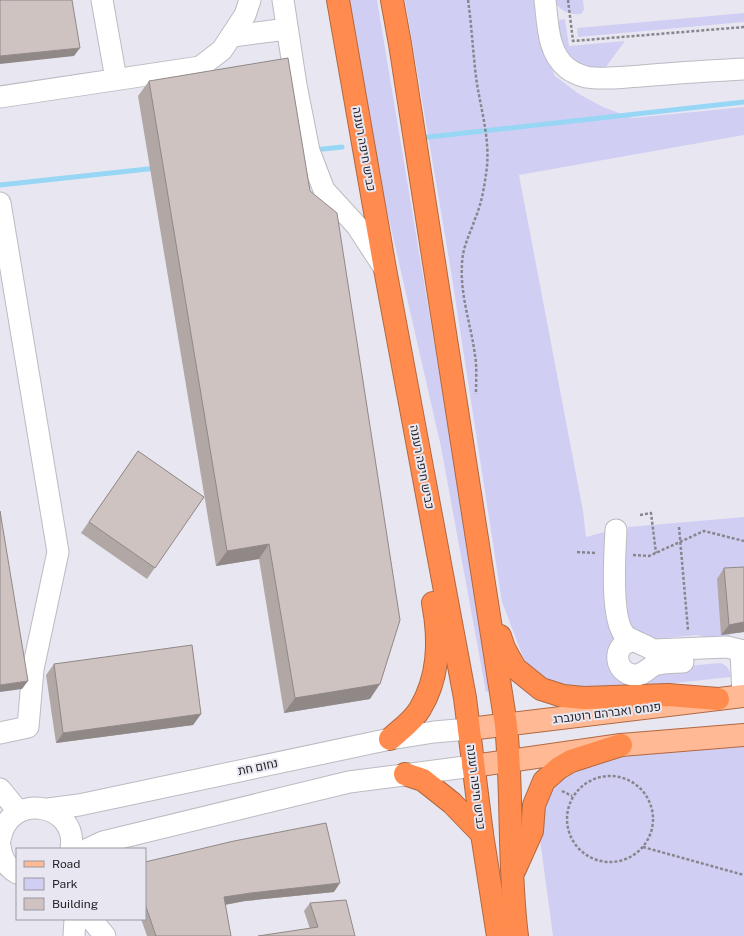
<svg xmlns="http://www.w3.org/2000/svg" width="744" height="936" viewBox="0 0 744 936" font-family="'Public Sans',Heebo,sans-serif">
  <rect width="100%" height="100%" fill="#e8e7f1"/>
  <g fill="#d1cef3">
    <polygon points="347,0 377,0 492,690 486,692 441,447 378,171"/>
    <path d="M 405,0 L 536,0 L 542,47 L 555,76 L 579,94 L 603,107 L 632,118 L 744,107 L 744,135 L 519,175 L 583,511 L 586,537 L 608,531 L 619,642 L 612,662 L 664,668 L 720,663 C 727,665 730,669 731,677 L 647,686 L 561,689 L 529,673 L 502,602 L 450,265 Z"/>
    <path d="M 554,0 L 583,0 L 584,10 L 581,14 C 568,15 560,11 554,0 Z"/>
    <polygon points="744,13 744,22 578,37 577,28"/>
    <polygon points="565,19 569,46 625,41 603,71 577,64 567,56 556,25 560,20"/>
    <polygon points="744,517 744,577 730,634 731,640 719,641 697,635 655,639 638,632 631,627 627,616 624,586 624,549 628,527"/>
    <polygon points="744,737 744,936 553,936 536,810 572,762"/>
  </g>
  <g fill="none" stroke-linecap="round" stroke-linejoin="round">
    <g stroke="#98d6f5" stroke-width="5">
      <polyline points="419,138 744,102"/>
      <polyline points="314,150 342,147"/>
      <polyline points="0,185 157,168"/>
    </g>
    <defs>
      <g id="minor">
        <polyline points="102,0 116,79"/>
        <polyline points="283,0 296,85 309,151 324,190 357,226 385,269"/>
        <path d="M 545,0 C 548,23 547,52 567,68 C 572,72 579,75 586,77 C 603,80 623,77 641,76 C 675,73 710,71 744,69"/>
        <polyline points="233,36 287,29"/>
        <polyline points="0,97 200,67 222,50 245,15 250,0"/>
        <polyline points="0,203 58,552 33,669 28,727 0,733"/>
        <path d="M 616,530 C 615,552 610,616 624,634 C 630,641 645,644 653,650 L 727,647 L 744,651"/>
        <path d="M 633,640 C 629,642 625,643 622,646 C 613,656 619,673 633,675 C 645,676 648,666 658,664 C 666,662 675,662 683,662"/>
        <polyline points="741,651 743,696"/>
        <polyline points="0,789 18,811"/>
        <polyline points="48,809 79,805 390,739 434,732 469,729"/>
        <path d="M 0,840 C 8,790 79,803 71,849"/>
        <path d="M 0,846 C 1,857 7,868 17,873"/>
        <polyline points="88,849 103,842 349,782 473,766"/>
        <polyline points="91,919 105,936"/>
        <polyline points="74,936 75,919"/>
      </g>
      <g id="major">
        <polyline points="469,729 744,696"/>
        <polyline points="473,766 621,745 744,735"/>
      </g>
      <g id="highway">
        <polyline points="338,0 385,269 465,698 482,834 498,936"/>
        <path d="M 392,0 L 400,44 L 506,725 C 513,795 508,866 517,936"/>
        <polyline points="500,636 504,648 515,668 541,689 563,696 584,698 668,695 718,699"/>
        <path d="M 390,739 C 400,730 413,721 420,709 C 440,676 440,639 433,603"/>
        <polyline points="405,774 423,780 452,803 482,834"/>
        <polyline points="515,869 532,831 534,805 544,781 559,768 571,761 621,745"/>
      </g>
    </defs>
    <use href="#minor" stroke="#bbbbc3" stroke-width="23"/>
    <use href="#major" stroke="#b26740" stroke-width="24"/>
    <use href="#highway" stroke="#b26740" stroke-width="24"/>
    <g stroke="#87868d" stroke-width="2.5" stroke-dasharray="3 2" stroke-linecap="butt">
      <path d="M 468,0 C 472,28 473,56 477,84 C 482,114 491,144 486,174 C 484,189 481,205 475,219 C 470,234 462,248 462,265 C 460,295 471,325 475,355 C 477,367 476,381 476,394"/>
      <polyline points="568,0 573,41 744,27"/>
      <polyline points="640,515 651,513 656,553"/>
      <polyline points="679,527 688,630"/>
      <polyline points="577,552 596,553"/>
      <polyline points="633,555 649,556 704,531 744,541"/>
      <circle cx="610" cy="819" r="43"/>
      <polyline points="562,791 572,796"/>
      <polyline points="643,847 744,875"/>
    </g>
    <use href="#minor" stroke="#fff" stroke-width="21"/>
    <use href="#major" stroke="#ffba95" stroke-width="22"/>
    <use href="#highway" stroke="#ff8c4e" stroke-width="22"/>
  </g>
  <g fill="#b1a8a6">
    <polygon points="149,81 370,699 284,713 259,559 216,566 138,96"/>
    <polygon points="138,451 204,497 147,579 81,533"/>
    <polygon points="724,568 744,632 721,635 717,579"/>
    <polygon points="54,664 201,714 193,725 56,743 46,675"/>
    <polygon points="145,862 334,892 245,901 225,905 231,936 147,936 141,919 145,919"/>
    <polygon points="310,903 355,936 310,929 304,911"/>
  </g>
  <g fill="#908887">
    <polygon points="80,48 74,56 0,64 0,56"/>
    <polygon points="269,544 259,559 216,566 227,551"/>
    <polygon points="744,622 744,632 721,635 729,625"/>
    <polygon points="28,681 22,689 0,692 0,685"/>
    <polygon points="380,684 370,699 284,713 295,698"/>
    <polygon points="201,714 193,725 56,743 63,733"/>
    <polygon points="340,883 334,892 245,901 218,906 224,897 251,893"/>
  </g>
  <g fill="#cec3c1" stroke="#908887">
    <polygon points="0,0 72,0 80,48 0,56"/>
    <polygon points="288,58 310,191 337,213 400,620 380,684 295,698 269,544 227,551 149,81"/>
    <polygon points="138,451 204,497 155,568 89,522"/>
    <polygon points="0,511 28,681 0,685"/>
    <polygon points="744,567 744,622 729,625 724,568"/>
    <polygon points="192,645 201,714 63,733 54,664"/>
    <polygon points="326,823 340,883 251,893 224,897 231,936 156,936 145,904 145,862 234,841"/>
    <polygon points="346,900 355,936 258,936 318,927 310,903"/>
  </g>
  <g text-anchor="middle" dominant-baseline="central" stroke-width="4" stroke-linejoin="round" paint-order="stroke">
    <g font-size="12" fill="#232226" stroke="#e8e7f1">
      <text transform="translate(364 149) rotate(80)">כביש חיפה רעננה</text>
      <text transform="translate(422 467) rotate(79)">כביש חיפה רעננה</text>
      <text transform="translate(607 713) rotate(-7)">פנחס ואברהם רוטנברג</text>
      <text transform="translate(258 767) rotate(-12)">נחום חת</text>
      <text transform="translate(476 787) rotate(83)">כביש חיפה רעננה</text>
    </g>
  </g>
  <rect x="16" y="848" width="130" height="72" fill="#e8e7f1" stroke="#9998a0"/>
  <rect x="24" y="861" width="20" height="6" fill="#ffba95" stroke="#9998a0"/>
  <text x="52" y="868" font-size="12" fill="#232226">Road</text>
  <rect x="24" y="878" width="20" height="12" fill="#d1cef3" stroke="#9998a0"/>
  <text x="52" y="888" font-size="12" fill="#232226">Park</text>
  <rect x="24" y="898" width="20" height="12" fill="#cec3c1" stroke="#9998a0"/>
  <text x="52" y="908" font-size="12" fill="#232226">Building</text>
</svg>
